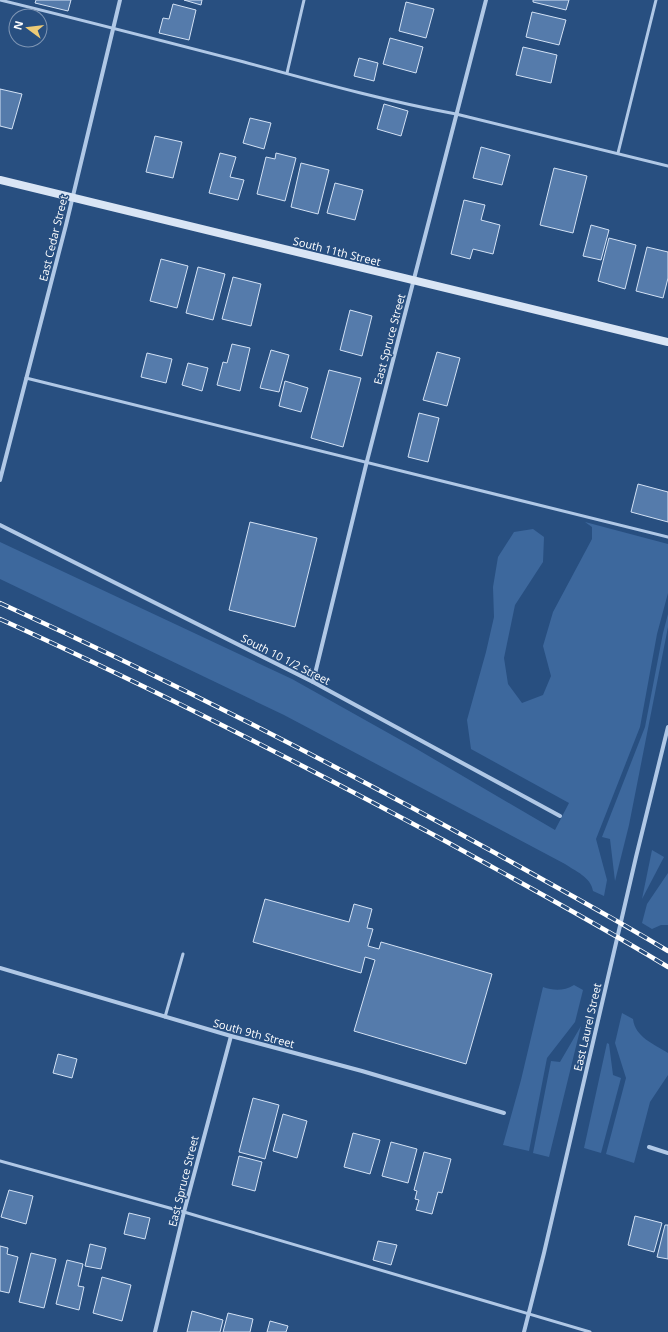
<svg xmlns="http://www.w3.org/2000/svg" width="668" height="1332" viewBox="0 0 668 1332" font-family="'Open Sans',sans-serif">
  <rect width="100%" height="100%" fill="#284f80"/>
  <g fill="#3d689d">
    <path d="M 585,522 L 668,544 L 668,593 L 657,634 L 640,727 L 596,839 L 607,880 L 604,896 L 593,891 C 591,877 575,871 565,864 L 284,715 L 0,579 L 0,542 L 292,679 L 415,748 L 555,830 L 569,803 L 471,749 L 467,720 L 486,652 L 494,617 L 493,587 L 498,557 L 514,532 L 533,529 L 544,537 L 543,562 L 515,605 L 504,658 L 508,684 L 522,703 L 543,695 L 551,676 L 543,646 L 553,612 L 592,539 L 592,527 Z"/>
    <polygon points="668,614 668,627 629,825 615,881 610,839 602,837 645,727 663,633"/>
    <polygon points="652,850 664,857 642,899"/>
    <polygon points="668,873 668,925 661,925 652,929 642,923 647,904"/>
    <path d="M 574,985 L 583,990 L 575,1022 L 547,1058 L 529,1151 L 503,1145 L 521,1080 L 543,987 C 554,991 564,991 574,985 Z"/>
    <path d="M 622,1013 L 633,1019 C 635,1037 654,1044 668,1053 L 668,1075 L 650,1102 L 634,1163 L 606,1154 L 626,1078 L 615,1043 Z"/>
    <polygon points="581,1026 549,1157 533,1153 551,1061 560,1062"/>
    <polygon points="607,1043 609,1044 613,1075 621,1078 601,1153 584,1148"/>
  </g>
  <g fill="#557bab" stroke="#d3e2f5">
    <polygon points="36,0 71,0 68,11 35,3"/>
    <polygon points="184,0 202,0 201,5"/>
    <polygon points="533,0 569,0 566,10 533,2"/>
    <polygon points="406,2 434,9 426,38 399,31"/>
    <polygon points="173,4 196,10 189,40 159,33 163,18 169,19"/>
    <polygon points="532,12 566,20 559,45 526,37"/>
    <polygon points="390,38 423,47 416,73 383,64"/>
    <polygon points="523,47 557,55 551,83 516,75"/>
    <polygon points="359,58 378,63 374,81 354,76"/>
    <polygon points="0,89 22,94 12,129 0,126"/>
    <polygon points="384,104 408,111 401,136 377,129"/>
    <polygon points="250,118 271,123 264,149 243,143"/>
    <polygon points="155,136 182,142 173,178 146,172"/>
    <polygon points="481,147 510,155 502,185 473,178"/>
    <polygon points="220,153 236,157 230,177 244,180 238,200 209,193"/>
    <polygon points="276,153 296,158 285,201 257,194 266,157 275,159"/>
    <polygon points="301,163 329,170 318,214 291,207"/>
    <polygon points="554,168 587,176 573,233 540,225"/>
    <polygon points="335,183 363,190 355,220 327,213"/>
    <polygon points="464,200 485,205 481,220 500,225 493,254 473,249 470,259 451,254"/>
    <polygon points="591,225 609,230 601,260 583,256"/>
    <polygon points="609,238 636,245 625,289 598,281"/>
    <polygon points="647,247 668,252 668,278 663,298 636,291"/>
    <polygon points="161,259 188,266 177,308 150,301"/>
    <polygon points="198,267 225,274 213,320 186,313"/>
    <polygon points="233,277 261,284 251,326 222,319"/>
    <polygon points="350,310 372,316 362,356 340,350"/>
    <polygon points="232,344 250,348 240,391 217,385 223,362 227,363"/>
    <polygon points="271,350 289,355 279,392 260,388"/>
    <polygon points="437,352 460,358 447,406 423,400"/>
    <polygon points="147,353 172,359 166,383 141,377"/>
    <polygon points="188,363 208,368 202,391 182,385"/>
    <polygon points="329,370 361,378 343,447 311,438"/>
    <polygon points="285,381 308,388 301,412 279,406"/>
    <polygon points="419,413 439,418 428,462 408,457"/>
    <polygon points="638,484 668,492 668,522 631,512"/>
    <polygon points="250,522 317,538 295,627 229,610"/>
    <polygon points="265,899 349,922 354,904 372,909 367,928 373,929 368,946 379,949 381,942 492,974 466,1064 354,1031 375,960 365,957 361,973 253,942"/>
    <polygon points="58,1054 77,1059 72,1078 53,1073"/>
    <polygon points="253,1098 279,1105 265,1159 239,1152"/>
    <polygon points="283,1114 307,1121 297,1158 273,1151"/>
    <polygon points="353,1133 380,1140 370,1174 344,1167"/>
    <polygon points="391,1142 417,1149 408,1183 382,1176"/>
    <polygon points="424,1152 451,1159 442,1193 438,1192 432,1214 416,1210 419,1200 415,1199 417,1191 414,1190"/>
    <polygon points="239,1156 262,1162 255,1191 232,1185"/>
    <polygon points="9,1190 33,1196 26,1224 1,1217"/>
    <polygon points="129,1213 150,1218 145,1239 124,1234"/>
    <polygon points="635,1216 662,1223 654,1252 628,1245"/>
    <polygon points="665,1225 668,1225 668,1259 657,1257"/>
    <polygon points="378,1241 397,1245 391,1265 373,1260"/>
    <polygon points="90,1244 106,1248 101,1269 85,1266"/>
    <polygon points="0,1246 8,1248 7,1254 18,1257 9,1293 0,1291"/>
    <polygon points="31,1253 56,1259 44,1308 19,1302"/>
    <polygon points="67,1260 83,1264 78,1286 84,1287 79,1310 56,1304"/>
    <polygon points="102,1277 131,1285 122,1321 93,1313"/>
    <polygon points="192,1311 223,1320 220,1332 187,1332"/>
    <polygon points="228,1313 253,1319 250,1332 223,1332"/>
    <polygon points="270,1321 288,1326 286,1332 267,1332"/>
  </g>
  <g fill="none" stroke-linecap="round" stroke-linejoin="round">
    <g stroke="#b0c8e6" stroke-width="3">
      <path d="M 0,0 C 82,20 163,41 244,62 C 314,81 385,101 456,114 L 668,166"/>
      <polyline points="287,73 304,0"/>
      <polyline points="618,153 656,0"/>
      <polyline points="26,378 668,537"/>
      <polyline points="165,1017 183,954"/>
      <polyline points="0,1161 184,1212 590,1332"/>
    </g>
    <g stroke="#b0c8e6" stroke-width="4">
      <polyline points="0,480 66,225 120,0"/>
      <polyline points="0,525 313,682 560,816"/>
      <polyline points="313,682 367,461 486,0"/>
      <polyline points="0,968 231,1036 362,1071 504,1113"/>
      <polyline points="649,1147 668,1153"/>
      <polyline points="155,1332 184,1212 231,1036"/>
      <polyline points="524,1332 544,1253 636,857 668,727"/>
    </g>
    <polyline stroke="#d9e5f5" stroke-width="8" points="0,180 668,342"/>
    <defs>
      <g id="rail">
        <path d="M 0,603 C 169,680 334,764 497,854 C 554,886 612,917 668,951"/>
        <path d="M 0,619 C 152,688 300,763 447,842 C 521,883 596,923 668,967"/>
      </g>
    </defs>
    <use href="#rail" stroke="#fff" stroke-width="4.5"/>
    <use href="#rail" stroke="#284f80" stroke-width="3" stroke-dasharray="9" stroke-linecap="butt"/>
  </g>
  <g text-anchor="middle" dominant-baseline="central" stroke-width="3" stroke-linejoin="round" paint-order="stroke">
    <g font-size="11" fill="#fff" stroke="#284f80">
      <text transform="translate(53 238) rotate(-76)">East Cedar Street</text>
      <text transform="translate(337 251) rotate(14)">South 11th Street</text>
      <text transform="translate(389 339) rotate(-75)">East Spruce Street</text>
      <text transform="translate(286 659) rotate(27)">South 10 1/2 Street</text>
      <text transform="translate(587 1027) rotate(-77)">East Laurel Street</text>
      <text transform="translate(254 1033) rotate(15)">South 9th Street</text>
      <text transform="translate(183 1181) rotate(-76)">East Spruce Street</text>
    </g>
  </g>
  <g transform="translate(28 28) rotate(285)"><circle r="19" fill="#284f80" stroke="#7e95b3"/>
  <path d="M0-3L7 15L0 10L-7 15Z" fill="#edcb76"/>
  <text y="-6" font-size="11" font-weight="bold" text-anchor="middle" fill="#ffffff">N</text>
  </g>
</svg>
